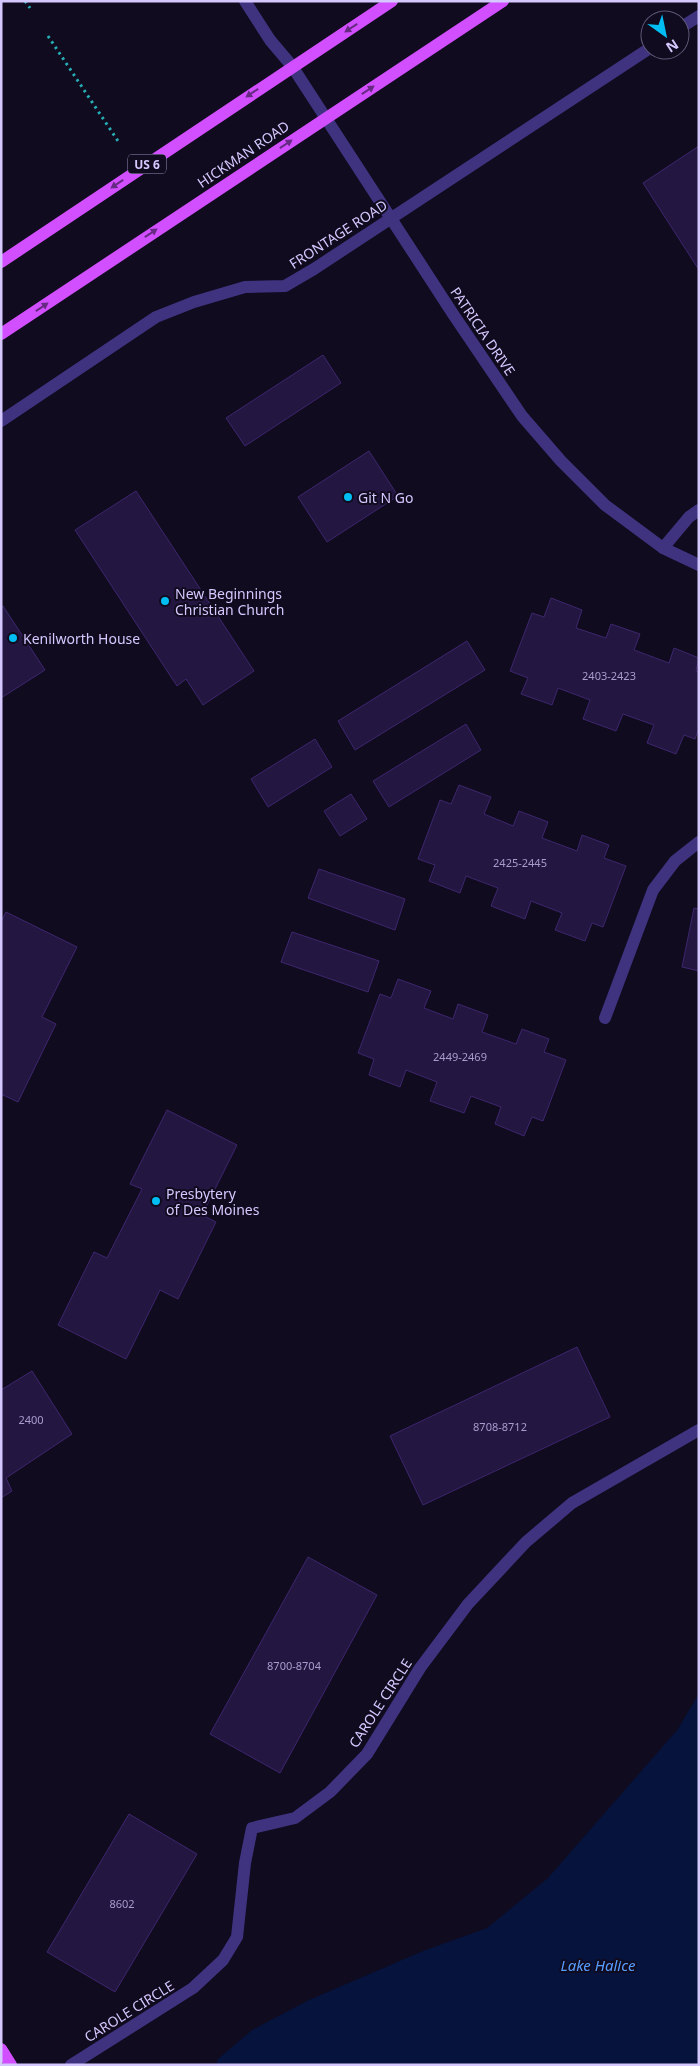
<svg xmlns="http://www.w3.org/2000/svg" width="700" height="2066" viewBox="0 0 700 2066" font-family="'Noto Sans',sans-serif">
  <rect width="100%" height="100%" fill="#100b1e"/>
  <polygon fill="#06133c" points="699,1693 699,2065 216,2065 218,2059 252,2030 309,2000 423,1951 487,1928 548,1878 678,1729"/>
  <g fill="#231640" stroke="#3d266e">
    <polygon points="699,146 699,270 643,183"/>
    <polygon points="323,355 341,383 245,446 226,418"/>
    <polygon points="369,451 398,496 327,542 298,497"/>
    <polygon points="136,491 254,671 203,705 186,679 177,686 75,530"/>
    <polygon points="551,598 582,610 576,628 606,638 611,624 640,634 634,650 669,663 674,648 699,658 696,671 699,672 699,728 695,739 684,735 676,754 647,743 654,725 623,714 616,731 583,719 590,700 558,688 552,705 521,694 528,678 510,671 532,613 544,617"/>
    <polygon points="3,606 45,670 1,698 1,607"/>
    <polygon points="467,641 485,670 355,750 338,721"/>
    <polygon points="466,724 481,750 389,807 373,781"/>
    <polygon points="315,739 332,767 268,807 251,779"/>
    <polygon points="459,785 491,797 484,814 513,826 519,811 548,822 542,838 577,851 582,835 609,845 604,858 626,866 603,927 592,923 585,941 555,930 562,913 531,901 525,919 491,906 498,888 466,876 460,893 429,881 435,865 418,859 440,800 451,804"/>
    <polygon points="351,794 367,819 340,836 324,811"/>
    <polygon points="319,869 405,899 395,930 308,898"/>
    <polygon points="694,908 699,909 699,971 682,967"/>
    <polygon points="6,912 77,947 42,1017 56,1024 18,1102 1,1094 1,922"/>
    <polygon points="292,932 379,961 368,992 281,962"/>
    <polygon points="398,979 431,991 424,1008 453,1019 458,1004 488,1015 482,1032 516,1044 522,1029 549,1039 544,1052 566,1060 543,1121 532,1117 524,1136 495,1124 501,1107 471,1096 464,1113 430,1101 437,1082 406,1070 400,1087 369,1075 374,1059 358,1053 380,994 391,998"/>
    <polygon points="167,1110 237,1145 202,1215 216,1222 178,1299 160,1290 126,1359 58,1325 94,1252 107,1258 142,1189 130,1184"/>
    <polygon points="577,1347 610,1417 423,1505 390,1436"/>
    <polygon points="32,1371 72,1434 6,1478 12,1491 1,1498 1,1390"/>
    <polygon points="308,1557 377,1595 280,1773 210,1734"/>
    <polygon points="129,1814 197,1854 115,1992 47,1952"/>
  </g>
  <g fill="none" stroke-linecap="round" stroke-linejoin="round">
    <g stroke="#26adb5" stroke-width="3" stroke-dasharray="2.5 4" stroke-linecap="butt">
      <polyline points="25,1 30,8"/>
      <polyline points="48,36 118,141"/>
    </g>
    <g stroke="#3f3380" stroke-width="12">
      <polyline points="245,1 270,40 292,66"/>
      <polyline points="680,28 699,16"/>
      <polyline points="1,421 156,317 194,302 245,287 285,286 314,269 650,48"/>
      <polyline points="663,548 689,517 699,510"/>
      <polyline points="605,1018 653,890 675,861 699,842"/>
      <polyline points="71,2065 193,1988 223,1960 237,1937 245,1863 252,1828 295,1818 330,1792 367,1754 420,1668 468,1604 526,1542 572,1503 699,1430"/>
    </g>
    <polyline stroke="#3f3380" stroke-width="12" points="292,66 453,314 522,416 561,461 605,505 663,548 699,565"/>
    <g stroke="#d24fff" stroke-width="12">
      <polyline points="1,262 392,1"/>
      <polyline points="1,334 503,1"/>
      <polyline points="1,2049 11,2065"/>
    </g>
  </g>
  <defs><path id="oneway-solid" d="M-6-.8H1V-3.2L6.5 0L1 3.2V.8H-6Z" transform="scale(1.25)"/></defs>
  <g fill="#672a83">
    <use href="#oneway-solid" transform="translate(351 28) rotate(147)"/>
    <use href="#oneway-solid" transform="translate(368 90) rotate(-33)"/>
    <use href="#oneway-solid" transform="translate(252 93) rotate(146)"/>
    <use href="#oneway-solid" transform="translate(286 144) rotate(-34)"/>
    <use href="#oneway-solid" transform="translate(117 184) rotate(146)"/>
    <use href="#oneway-solid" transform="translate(151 233) rotate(-34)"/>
    <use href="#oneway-solid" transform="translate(42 307) rotate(-34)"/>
  </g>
  <g fill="#00bef3" stroke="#100b1e" stroke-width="2">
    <circle cx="348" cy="497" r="5"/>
    <circle cx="165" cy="601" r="5"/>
    <circle cx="13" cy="638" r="5"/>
    <circle cx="156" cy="1201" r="5"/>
  </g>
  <g text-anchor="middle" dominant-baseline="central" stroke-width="4" stroke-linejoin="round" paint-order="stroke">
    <g font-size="11" fill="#a89ccf">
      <text x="609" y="675">2403-2423</text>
      <text x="520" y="862">2425-2445</text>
      <text x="460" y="1056">2449-2469</text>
      <text x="31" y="1419">2400</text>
      <text x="500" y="1426">8708-8712</text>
      <text x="294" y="1665">8700-8704</text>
      <text x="122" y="1903">8602</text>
    </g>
    <rect fill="#100b1e" stroke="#9a8fbc" stroke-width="1" x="128" y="154.5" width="38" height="19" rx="4"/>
    <g font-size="12" font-weight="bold" fill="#d5c8ff">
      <text x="147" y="164">US 6</text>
    </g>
    <g font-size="14" fill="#d5c8ff" stroke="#100b1e">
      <text transform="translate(243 154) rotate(-34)">HICKMAN ROAD</text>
      <text transform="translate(338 234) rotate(-33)">FRONTAGE ROAD</text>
      <text transform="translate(483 331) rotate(56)">PATRICIA DRIVE</text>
      <text transform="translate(380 1703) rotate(-57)">CAROLE CIRCLE</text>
      <text transform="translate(129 2011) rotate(-32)">CAROLE CIRCLE</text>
    </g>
    <g font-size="14" fill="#d5c8ff" stroke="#100b1e" text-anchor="start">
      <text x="358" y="497">Git N Go</text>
      <text x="175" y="593">New Beginnings<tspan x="175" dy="16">Christian Church</tspan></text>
      <text x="23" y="638">Kenilworth House</text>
      <text x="166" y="1193">Presbytery<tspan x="166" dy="16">of Des Moines</tspan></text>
    </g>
    <g font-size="15" font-style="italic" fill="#569dff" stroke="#100b1e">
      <text x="598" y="1965">Lake Halice</text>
    </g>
  </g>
  <rect width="700" height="2066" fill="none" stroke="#d5c8ff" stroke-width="5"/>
  <g transform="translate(665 35) rotate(147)"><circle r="24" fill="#100b1e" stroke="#5f5778"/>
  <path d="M0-4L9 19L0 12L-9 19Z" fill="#00bef3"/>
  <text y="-8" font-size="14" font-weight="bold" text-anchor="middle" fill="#d5c8ff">N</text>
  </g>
</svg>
